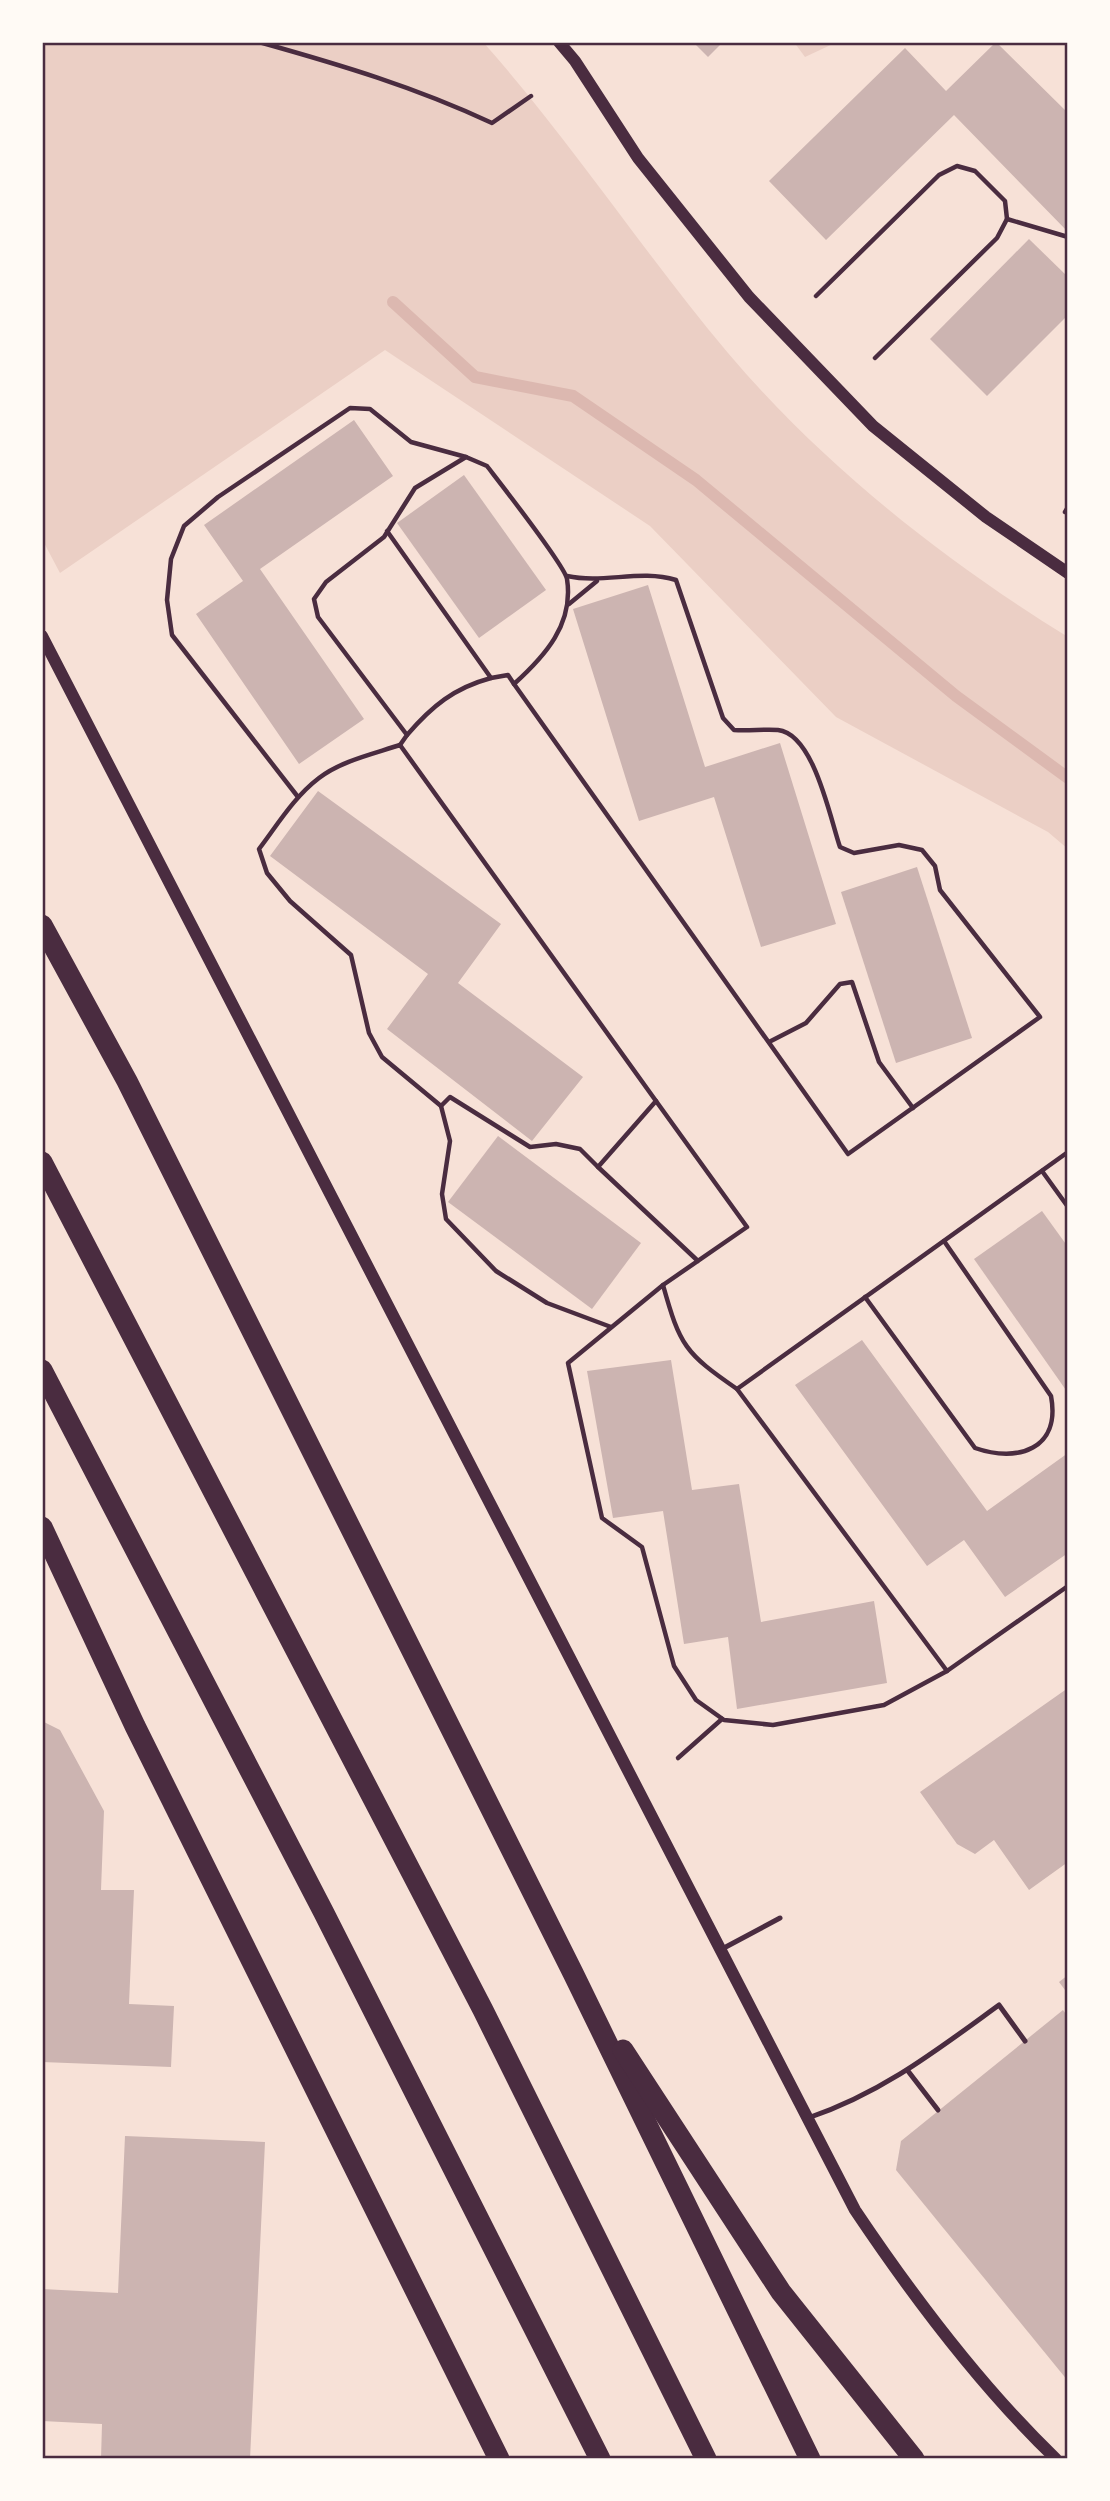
<svg xmlns="http://www.w3.org/2000/svg" width="1110" height="2501" viewBox="0 0 1110 2501" font-family="'DM Sans',sans-serif">
  <rect width="100%" height="100%" fill="#f7e1d7"/>
  <g fill="#ebcfc5">
    <path d="M 42,42 L 483,42 C 571,141 643,252 728,353 C 823,465 943,560 1068,637 L 1068,849 L 1048,832 L 836,717 L 650,526 L 385,350 L 60,573 L 42,539 Z"/>
    <polygon points="794,42 837,42 805,57"/>
  </g>
  <g fill="none" stroke-linecap="round" stroke-linejoin="round">
    <polyline stroke="#dcb8b0" stroke-width="12" points="393,302 475,377 573,396 696,480 956,696 1068,778"/>
  </g>
  <g fill="#ccb4b1">
    <polygon points="693,42 723,42 708,57"/>
    <polygon points="996,42 1068,113 1068,232 954,115 826,240 769,181 905,48 946,91"/>
    <polygon points="1029,239 1068,277 1068,315 987,396 930,339"/>
    <polygon points="354,420 393,476 260,569 364,719 299,764 196,614 243,581 204,525"/>
    <polygon points="464,475 546,590 479,638 397,523"/>
    <polygon points="648,585 705,767 780,743 836,924 761,947 714,797 639,821 573,609"/>
    <polygon points="318,791 501,924 458,983 583,1077 532,1141 387,1029 428,974 270,856"/>
    <polygon points="917,867 972,1038 896,1063 841,892"/>
    <polygon points="498,1136 641,1243 592,1309 448,1202"/>
    <polygon points="1042,1211 1068,1247 1068,1393 974,1259"/>
    <polygon points="862,1340 987,1511 1068,1453 1068,1553 1005,1597 964,1540 927,1566 795,1385"/>
    <polygon points="671,1360 692,1490 739,1484 761,1622 874,1601 887,1683 737,1709 728,1637 684,1644 663,1511 613,1518 587,1371"/>
    <polygon points="1068,1688 1068,1862 1029,1890 994,1840 975,1854 957,1844 920,1792"/>
    <polygon points="42,1721 60,1730 104,1811 101,1890 134,1890 129,2004 174,2006 171,2067 42,2062"/>
    <polygon points="1068,1975 1068,1994 1059,1982"/>
    <polygon points="1063,2010 1068,2017 1068,2381 896,2170 901,2141"/>
    <polygon points="125,2136 265,2142 250,2459 101,2459 102,2424 42,2421 42,2289 118,2293"/>
  </g>
  <g fill="none" stroke-linecap="round" stroke-linejoin="round">
    <g stroke="#4a2c40" stroke-width="4.5">
      <path d="M 259,42 C 341,65 415,87 492,123 L 531,96"/>
      <polyline points="1007,219 1068,237"/>
      <polyline points="816,296 939,175 957,166 975,171 1005,201 1007,219 997,238 875,358"/>
      <path d="M 466,457 L 487,466 C 500,483 565,566 567,579 C 574,624 545,656 514,684 L 508,675 L 491,678"/>
      <polyline points="1065,512 1068,507"/>
      <path d="M 387,531 L 491,678 C 454,688 432,706 407,735"/>
      <polyline points="569,604 597,581"/>
      <path d="M 514,684 L 848,1154 L 1040,1017 L 940,890 L 935,866 L 922,850 L 899,845 L 854,853 L 840,847 C 830,818 814,734 778,730 C 764,729 749,731 734,730 L 723,718 L 676,580 C 640,569 604,584 567,576"/>
      <polyline points="298,797 172,635 167,600 171,559 184,526 218,497 350,408 370,409 411,442 466,457 415,488 384,537 326,582 314,599 318,617 407,735 400,745"/>
      <polyline points="769,1042 806,1023 840,984 852,982 879,1062 913,1108"/>
      <path d="M 441,1106 L 382,1057 L 369,1033 L 351,955 L 290,901 L 267,873 L 259,849 C 278,824 294,797 319,778 C 341,761 373,754 400,745 L 656,1101"/>
      <polyline points="1068,1152 737,1389 947,1671 1068,1586"/>
      <polyline points="598,1167 580,1149 556,1144 530,1147 450,1097 441,1106 450,1141 442,1194 446,1219 496,1271 547,1303 611,1327"/>
      <polyline points="1042,1171 1068,1207"/>
      <polyline points="663,1285 747,1227 656,1101 598,1167 698,1261"/>
      <path d="M 865,1297 L 975,1448 C 1018,1463 1061,1449 1051,1396 L 944,1241"/>
      <path d="M 737,1389 C 685,1353 680,1346 663,1285 L 568,1363 L 602,1518 L 642,1547 L 674,1666 L 696,1700 L 724,1720 L 773,1725 L 884,1705 L 947,1671"/>
      <polyline points="678,1758 722,1719"/>
    </g>
    <g stroke="#4a2c40" stroke-width="5">
      <polyline points="722,1949 780,1918"/>
      <polyline points="908,2071 938,2110"/>
      <path d="M 808,2118 C 882,2093 937,2050 999,2005 L 1025,2041"/>
    </g>
    <g stroke="#4a2c40" stroke-width="12">
      <polyline points="559,42 575,61 638,158 749,297 873,426 986,517 1068,573"/>
      <path d="M 42,636 L 855,2210 C 914,2298 980,2386 1056,2459"/>
    </g>
    <g stroke="#4a2c40" stroke-width="21">
      <polyline points="42,925 127,1081 573,1973 810,2459"/>
      <polyline points="42,1162 483,2010 706,2459"/>
      <polyline points="42,1370 324,1913 600,2459"/>
      <polyline points="42,1527 135,1726 499,2459"/>
      <polyline points="623,2050 781,2292 914,2459"/>
    </g>
  </g>
  <rect width="1110" height="2501" fill="none" stroke="#fffaf5" stroke-width="88"/>
  <rect x="44" y="44" width="1022" height="2413" fill="none" stroke="#4a2c40" stroke-width="2.5"/>
</svg>
